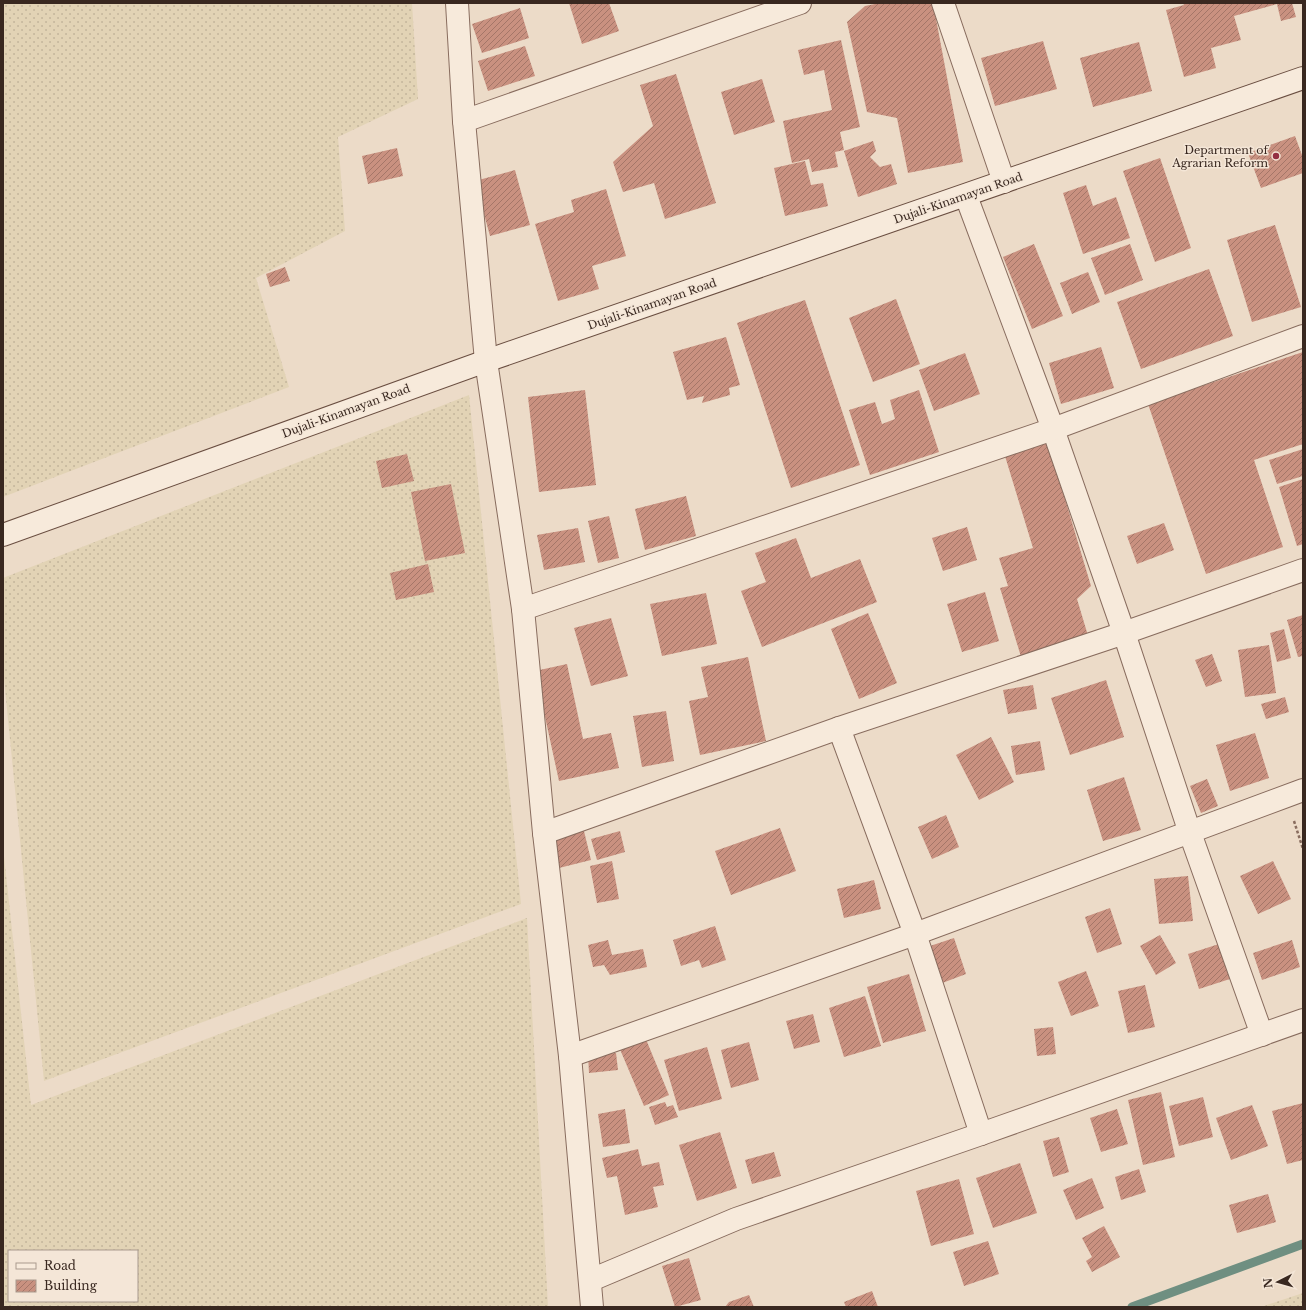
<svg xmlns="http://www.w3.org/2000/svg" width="1306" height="1310" viewBox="0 0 1306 1310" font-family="'Libre Baskerville',serif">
  <defs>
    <pattern id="farmland-dots" width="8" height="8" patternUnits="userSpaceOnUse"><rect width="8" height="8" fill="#e2d3b5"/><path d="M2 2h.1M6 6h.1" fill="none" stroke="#c3b59b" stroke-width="1.8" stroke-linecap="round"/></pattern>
    <pattern id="building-hatch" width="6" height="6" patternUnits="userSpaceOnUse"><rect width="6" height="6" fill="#c99180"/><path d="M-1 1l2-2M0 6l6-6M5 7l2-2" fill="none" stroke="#a47668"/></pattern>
  </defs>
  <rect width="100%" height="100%" fill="#ecdbc8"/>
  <g fill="url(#farmland-dots)" fill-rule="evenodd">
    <polygon points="3,3 412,3 418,99 338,137 345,231 256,278 289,387 3,497"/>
    <polygon points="469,395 521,904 44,1081 3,669 3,578"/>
    <path d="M 3,847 L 31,1105 L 527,918 L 548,1307 L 3,1307 ZM 9,1251 L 137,1251 L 137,1301 L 9,1301 Z"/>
    <polygon points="1303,1293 1303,1307 1261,1307"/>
  </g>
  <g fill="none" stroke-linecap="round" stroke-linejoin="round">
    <polyline stroke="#6f8f81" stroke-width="9" points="1132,1307 1303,1244"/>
  </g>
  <g fill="url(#building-hatch)">
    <polygon points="569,3 609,3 619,31 582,44"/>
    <polygon points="880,3 933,3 963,162 908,173 897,118 867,112 847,22 865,6"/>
    <polygon points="1183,3 1292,3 1296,17 1281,21 1277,4 1234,16 1241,40 1211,48 1216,68 1184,77 1166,10 1184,5"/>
    <polygon points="520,8 529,38 482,53 472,24"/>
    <polygon points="841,40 860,127 840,132 844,150 835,152 838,167 812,172 809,159 792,163 783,121 832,110 824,70 804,75 798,50"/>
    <polygon points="1043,41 1057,89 995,106 981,58"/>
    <polygon points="1139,42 1152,91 1093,107 1080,58"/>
    <polygon points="525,46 535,76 488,91 478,61"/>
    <polygon points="676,74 716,203 665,219 654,183 623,192 613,162 653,126 640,85"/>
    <polygon points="762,79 775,122 734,135 721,92"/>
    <polygon points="1295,136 1303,158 1303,173 1261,188 1248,153"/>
    <polygon points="873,141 876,151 870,157 880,167 891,164 897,184 858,197 844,151"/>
    <polygon points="397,148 403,176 368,184 362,156"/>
    <polygon points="1160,158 1191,248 1155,262 1123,171"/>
    <polygon points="805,161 811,185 823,183 828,206 785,216 774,168"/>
    <polygon points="515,170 530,225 490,236 475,181"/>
    <polygon points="1086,185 1093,206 1116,197 1130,238 1083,254 1063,193"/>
    <polygon points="606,189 626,256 592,266 599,289 558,301 535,224 574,212 571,200"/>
    <polygon points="1275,225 1301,307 1252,322 1227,240"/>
    <polygon points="1034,244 1063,316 1032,329 1003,257"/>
    <polygon points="1130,244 1143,280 1105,295 1091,258"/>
    <polygon points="285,267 290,281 270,287 266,274"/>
    <polygon points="1209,269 1233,336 1141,369 1117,302"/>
    <polygon points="1088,272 1100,302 1072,314 1060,283"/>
    <polygon points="896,299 920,364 873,382 849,318"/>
    <polygon points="805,300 860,465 791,488 737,323"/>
    <polygon points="726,337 740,385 729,388 730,395 702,403 704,396 687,400 673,352"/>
    <polygon points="1101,347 1114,388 1061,404 1049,363"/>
    <polygon points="1303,352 1303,444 1254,460 1283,547 1206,574 1148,404"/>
    <polygon points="965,353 980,394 934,411 919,370"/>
    <polygon points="585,390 596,485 539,492 528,397"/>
    <polygon points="919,390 939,452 870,475 849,410 875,402 882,424 895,419 890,400"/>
    <polygon points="1048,442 1091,586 1077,599 1089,639 1022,660 1000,588 1008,586 999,558 1033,548 1005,456"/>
    <polygon points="1303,449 1303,476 1277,484 1269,460"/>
    <polygon points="407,454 414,481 382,488 376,461"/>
    <polygon points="1303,479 1303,544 1297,546 1279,487"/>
    <polygon points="451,484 465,553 425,561 411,492"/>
    <polygon points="686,496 696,536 645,550 635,509"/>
    <polygon points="609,516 619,558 598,563 588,521"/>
    <polygon points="1164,523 1174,550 1137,564 1127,536"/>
    <polygon points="967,527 977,560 943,571 932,538"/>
    <polygon points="578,528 585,562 544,570 537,535"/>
    <polygon points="796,538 811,578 860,559 877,602 762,647 741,591 766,582 755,553"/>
    <polygon points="428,564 434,592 396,600 390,573"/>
    <polygon points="985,592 999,641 962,652 947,604"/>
    <polygon points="706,593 717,644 662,656 650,604"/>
    <polygon points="868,613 897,683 859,699 831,629"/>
    <polygon points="1303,615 1303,656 1298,657 1287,620"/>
    <polygon points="611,618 628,676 591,686 574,628"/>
    <polygon points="1284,629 1291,658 1277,662 1270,633"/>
    <polygon points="1269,645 1276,693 1245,697 1238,650"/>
    <polygon points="1212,654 1222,681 1206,687 1195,660"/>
    <polygon points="748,657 766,741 700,755 689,701 708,697 701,667"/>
    <polygon points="567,664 583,739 611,733 619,768 559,781 535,671"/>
    <polygon points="1106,680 1124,737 1070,755 1051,698"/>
    <polygon points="1033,685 1037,709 1008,714 1003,690"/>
    <polygon points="1285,697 1289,712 1266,719 1261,704"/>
    <polygon points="666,711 674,761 642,767 633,716"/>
    <polygon points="1255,733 1269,778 1230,791 1216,745"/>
    <polygon points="991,737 1014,782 979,800 956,755"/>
    <polygon points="1040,741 1045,770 1016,775 1011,746"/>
    <polygon points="1124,777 1141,830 1103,841 1087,790"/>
    <polygon points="1207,779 1218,806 1201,813 1190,786"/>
    <polygon points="946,815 959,847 932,859 918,827"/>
    <polygon points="583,827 591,860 559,868 552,834"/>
    <polygon points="780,828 796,871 731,895 715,851"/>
    <polygon points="620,831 625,852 597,860 591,839"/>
    <polygon points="612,861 619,899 597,903 590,866"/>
    <polygon points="1273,861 1291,899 1258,914 1240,876"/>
    <polygon points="1188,876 1193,921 1159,924 1154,879"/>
    <polygon points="874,880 881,909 844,918 837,889"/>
    <polygon points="1110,908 1122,944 1097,953 1085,917"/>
    <polygon points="715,926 726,960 702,968 699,960 681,966 673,940"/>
    <polygon points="1160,935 1176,963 1156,975 1140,946"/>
    <polygon points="954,938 966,974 937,985 924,948"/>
    <polygon points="608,940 612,955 643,949 647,967 610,975 604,965 593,967 588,945"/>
    <polygon points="1292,940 1300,967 1262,980 1253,953"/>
    <polygon points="1222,943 1233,978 1199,989 1188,954"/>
    <polygon points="1086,971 1099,1006 1071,1016 1058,982"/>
    <polygon points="909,974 926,1031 883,1043 867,987"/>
    <polygon points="1145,985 1155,1027 1128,1033 1118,991"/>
    <polygon points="865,996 881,1046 844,1057 829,1008"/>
    <polygon points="813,1014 820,1042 794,1049 786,1021"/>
    <polygon points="1053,1027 1056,1054 1037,1056 1034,1029"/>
    <polygon points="645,1037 669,1095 644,1106 619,1047"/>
    <polygon points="749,1042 759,1080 731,1088 721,1050"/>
    <polygon points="707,1047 722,1099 679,1111 664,1060"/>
    <polygon points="616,1053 618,1070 589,1073 588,1055"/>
    <polygon points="1161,1092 1175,1157 1143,1165 1128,1100"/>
    <polygon points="1203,1097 1213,1137 1179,1146 1169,1106"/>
    <polygon points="665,1102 667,1107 673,1105 678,1117 655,1125 649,1107"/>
    <polygon points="1303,1103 1303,1160 1287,1164 1272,1111"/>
    <polygon points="1252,1105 1268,1146 1231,1160 1216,1118"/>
    <polygon points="625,1109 630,1143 603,1147 598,1114"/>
    <polygon points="1117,1109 1128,1144 1101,1152 1090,1118"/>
    <polygon points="720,1132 737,1188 697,1201 679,1145"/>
    <polygon points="1059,1137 1069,1172 1053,1177 1043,1141"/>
    <polygon points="638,1149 642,1166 659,1162 664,1185 653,1187 658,1207 625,1215 617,1176 607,1178 602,1158"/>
    <polygon points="774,1152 781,1176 752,1184 745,1160"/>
    <polygon points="1020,1163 1037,1213 993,1228 976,1178"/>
    <polygon points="1139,1169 1146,1192 1121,1200 1115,1177"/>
    <polygon points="1092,1178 1104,1208 1076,1220 1063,1190"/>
    <polygon points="959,1179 974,1234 931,1246 916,1191"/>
    <polygon points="1268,1194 1276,1222 1237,1233 1229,1205"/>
    <polygon points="1104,1226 1120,1257 1092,1272 1086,1261 1092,1257 1082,1238"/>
    <polygon points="988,1241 999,1274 964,1286 953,1252"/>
    <polygon points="689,1258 701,1300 675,1307 662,1266"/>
    <polygon points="872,1291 878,1307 846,1307 844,1302"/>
    <polygon points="749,1295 754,1307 725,1307 729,1302"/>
  </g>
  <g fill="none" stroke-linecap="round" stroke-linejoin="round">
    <defs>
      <g id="minor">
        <polyline points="457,3 464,121 486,361 523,609 544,833 570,1056 592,1307"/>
        <polyline points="943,3 1004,182"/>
        <polyline points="464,121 800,3"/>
        <polyline points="966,196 1053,429 1124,633 1190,833 1262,1035"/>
        <polyline points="523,609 1053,429 1303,336"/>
        <polyline points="839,728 915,934 981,1134"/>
        <polyline points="544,833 839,728 1124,633 1303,570"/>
        <polyline points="570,1056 915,934 1303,790"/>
        <polyline points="591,1280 736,1219 981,1134 1303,1020"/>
      </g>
      <polyline id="secondary" points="3,535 486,361 1303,78"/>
    </defs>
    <use href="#minor" stroke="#886c5e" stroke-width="24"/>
    <use href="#secondary" stroke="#6a4e41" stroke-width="24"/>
    <polyline stroke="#886c5e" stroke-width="2.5" stroke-dasharray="3 2" stroke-linecap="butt" points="1294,821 1303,849"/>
    <use href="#minor" stroke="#f7eadb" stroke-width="22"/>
    <use href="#secondary" stroke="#f7eadb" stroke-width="22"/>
  </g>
  <circle fill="#943043" stroke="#f4e6d7" stroke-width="1.5" cx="1276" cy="156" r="4"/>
  <g text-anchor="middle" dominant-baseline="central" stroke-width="3" stroke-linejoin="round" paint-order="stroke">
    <g font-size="11" fill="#392820" stroke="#f4e6d7" text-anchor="end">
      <text x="1268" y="150">Department of<tspan x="1268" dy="13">Agrarian Reform</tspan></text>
    </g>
    <g font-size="11" fill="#392820" stroke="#f4e6d7">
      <text transform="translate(958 198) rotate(-19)">Dujali-Kinamayan Road</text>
      <text transform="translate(652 304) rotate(-19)">Dujali-Kinamayan Road</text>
      <text transform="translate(346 411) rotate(-20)">Dujali-Kinamayan Road</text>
    </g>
  </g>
  <rect width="1306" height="1310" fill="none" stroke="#392820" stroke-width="8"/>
  <rect x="8" y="1250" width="130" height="52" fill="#f4e6d7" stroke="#a99a8e"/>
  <rect x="16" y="1263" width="20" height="6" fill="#f7eadb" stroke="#a99a8e"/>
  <text x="44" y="1270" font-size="12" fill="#392820">Road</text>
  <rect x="16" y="1280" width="20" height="12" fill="url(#building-hatch)" stroke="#a99a8e"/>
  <text x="44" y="1290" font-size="12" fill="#392820">Building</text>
  <g transform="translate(1278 1282) rotate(264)" stroke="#f4e6d7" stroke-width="3" paint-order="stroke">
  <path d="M0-3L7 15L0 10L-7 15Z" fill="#392820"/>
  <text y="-6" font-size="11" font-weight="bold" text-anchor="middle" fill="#392820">N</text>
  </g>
</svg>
